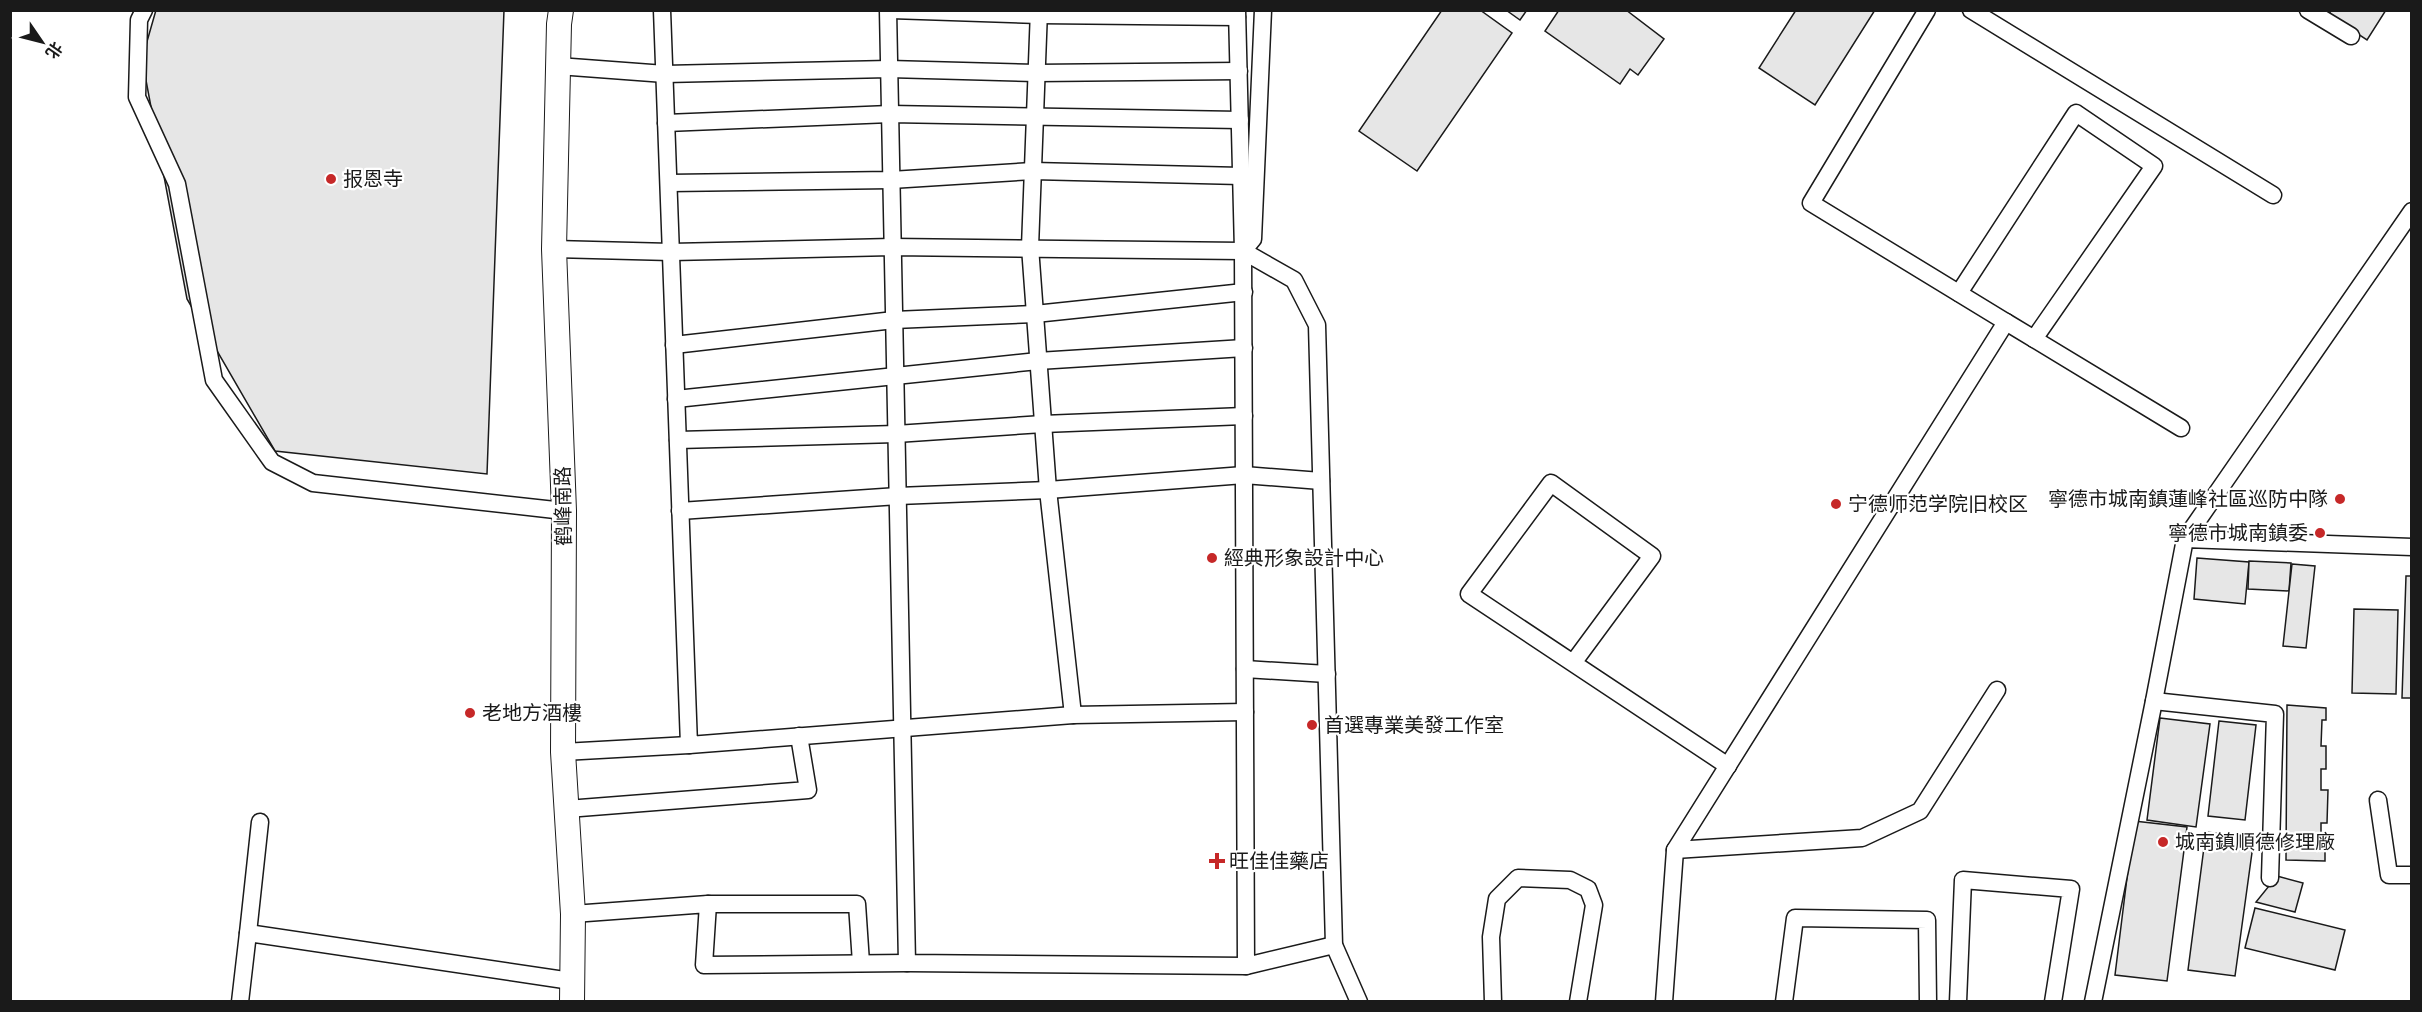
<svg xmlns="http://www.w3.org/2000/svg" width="2422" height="1012" viewBox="0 0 2422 1012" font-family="Montserrat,'Noto Sans SC',sans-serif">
  <rect width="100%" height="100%" fill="#fff"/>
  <g fill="#e6e6e6" stroke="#1a1a1a" stroke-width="1.5">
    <polygon points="156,10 504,10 487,474 275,451 187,299 142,59"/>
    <polygon points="1442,10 1480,10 1512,33 1417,171 1359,131"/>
    <polygon points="1506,10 1527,10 1520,20"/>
    <polygon points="1559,10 1626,10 1664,39 1638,75 1630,69 1620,84 1545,31"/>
    <polygon points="1796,10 1875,10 1815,105 1759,68"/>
    <polygon points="2331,10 2386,10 2367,40 2329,15"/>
    <polygon points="2197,558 2249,562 2245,604 2194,599"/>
    <polygon points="2249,561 2291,563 2289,591 2248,589"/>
    <polygon points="2292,564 2315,566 2306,648 2283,646"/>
    <polygon points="2406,576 2412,576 2412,698 2402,698"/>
    <polygon points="2354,609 2398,610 2396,694 2352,693"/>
    <polygon points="2287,705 2326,708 2326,720 2322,720 2321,746 2326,746 2326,769 2321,769 2321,790 2328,790 2327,823 2321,823 2321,848 2325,848 2325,861 2286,860"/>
    <polygon points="2160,718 2210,724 2196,827 2147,820"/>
    <polygon points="2219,721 2256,725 2245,820 2208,816"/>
    <polygon points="2134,821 2187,827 2167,981 2115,975"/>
    <polygon points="2206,832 2254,838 2235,976 2188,970"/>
    <polygon points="2277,876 2303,883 2295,912 2256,902"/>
    <polygon points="2255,908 2345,930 2335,970 2245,948"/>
  </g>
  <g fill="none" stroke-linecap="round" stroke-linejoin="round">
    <defs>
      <g id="street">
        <polyline points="144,10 139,20 137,97 177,184 214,380 272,462 313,483 564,511"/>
        <polyline points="662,10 689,745 1073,715"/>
        <polyline points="888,10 907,963 1246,966"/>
        <polyline points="891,10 1039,15 1237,17"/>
        <polyline points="1039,10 1030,247 1048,490 1073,715 1245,712"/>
        <polyline points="1237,10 1243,251 1246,966 1334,945"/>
        <polyline points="1263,10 1253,239 1243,251 1294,280 1317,325 1334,945 1359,1002"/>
        <polyline points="1971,10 2273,195"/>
        <polyline points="2308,10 2351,36"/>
        <polyline points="558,66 665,74 889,69 1036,73 1239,71"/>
        <polyline points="666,123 890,114 1240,120"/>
        <polyline points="669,183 891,180 1033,171 1241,176"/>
        <polyline points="554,249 671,252 892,247 1243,251"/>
        <polyline points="1959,293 2076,113 2154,166 2034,339"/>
        <polyline points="2006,322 2181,428"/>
        <polyline points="674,345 894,320 1035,314 1244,292"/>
        <polyline points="676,399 1038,361 1244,348"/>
        <polyline points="678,440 896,434 1043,424 1244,416"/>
        <polyline points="680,511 898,496 1048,490 1244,475 1321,481"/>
        <polyline points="2185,539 2412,211"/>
        <polyline points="1573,663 1652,556 1551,483 1469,594 1728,766"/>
        <polyline points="1245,669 1327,674"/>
        <polyline points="2154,701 2275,714 2270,878"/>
        <polyline points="563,752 689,745"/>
        <polyline points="2378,800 2389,875 2412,875"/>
        <polyline points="567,809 808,790 799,736"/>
        <polyline points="1675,850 1862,838 1920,811 1997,690"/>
        <polyline points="708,904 857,904 861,963"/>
        <polyline points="573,914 708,904 704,965 907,963"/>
        <polyline points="248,933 260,822"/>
        <polyline points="240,1002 248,933 571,981"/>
        <polyline points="1493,1002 1491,937 1497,899 1518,878 1570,880 1588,889 1594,905 1578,1002"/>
        <polyline points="1664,1002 1675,850 2006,322 1811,203 1927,10"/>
        <polyline points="1784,1002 1795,918 1927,920 1928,1002"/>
        <polyline points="1958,1002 1963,880 2071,889 2053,1002"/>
        <polyline points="2093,1002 2154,701 2185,539 2412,547"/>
      </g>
      <polyline id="secondary" points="561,10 559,24 554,249 564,511 563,752 573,914 572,1002"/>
    </defs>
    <use href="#street" stroke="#1a1a1a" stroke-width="19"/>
    <use href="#secondary" stroke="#1a1a1a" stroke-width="26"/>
    <use href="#street" stroke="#fff" stroke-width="16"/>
    <use href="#secondary" stroke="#fff" stroke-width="24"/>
  </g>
  <g fill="#c62828" stroke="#fff" stroke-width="2">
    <circle cx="331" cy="179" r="6"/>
    <circle cx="2340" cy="499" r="6"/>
    <circle cx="1836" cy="504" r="6"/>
    <circle cx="2320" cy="533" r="6"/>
    <circle cx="1212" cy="558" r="6"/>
    <circle cx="470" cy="713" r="6"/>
    <circle cx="1312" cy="725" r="6"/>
    <circle cx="2163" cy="842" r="6"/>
    <path d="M1214 852h6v6h6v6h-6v6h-6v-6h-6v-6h6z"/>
  </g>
  <g text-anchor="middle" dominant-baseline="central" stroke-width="4.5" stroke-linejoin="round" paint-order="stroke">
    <g font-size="20" fill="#1a1a1a" stroke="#fff" text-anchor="start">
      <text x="343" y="179">报恩寺</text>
      <text x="2328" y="499" text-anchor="end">寧德市城南鎮蓮峰社區巡防中隊</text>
      <text x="1848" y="504">宁德师范学院旧校区</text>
      <text x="2308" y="533" text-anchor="end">寧德市城南鎮委</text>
      <text x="1224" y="558">經典形象設計中心</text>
      <text x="482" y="713">老地方酒樓</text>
      <text x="1324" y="725">首選專業美發工作室</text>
      <text x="2175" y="842">城南鎮順德修理廠</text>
      <text x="1229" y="861">旺佳佳藥店</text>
    </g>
    <g font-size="20" fill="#1a1a1a" stroke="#fff">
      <text transform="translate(563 506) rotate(-91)">鹤峰南路</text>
    </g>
  </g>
  <rect width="2422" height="1012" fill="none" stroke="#1a1a1a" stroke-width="24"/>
  <g transform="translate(42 42) rotate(125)" stroke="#ffffff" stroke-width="4.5" paint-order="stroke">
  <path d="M0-4.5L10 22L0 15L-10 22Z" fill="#1a1a1a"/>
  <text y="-9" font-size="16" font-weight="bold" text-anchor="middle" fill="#1a1a1a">北</text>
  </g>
</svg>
